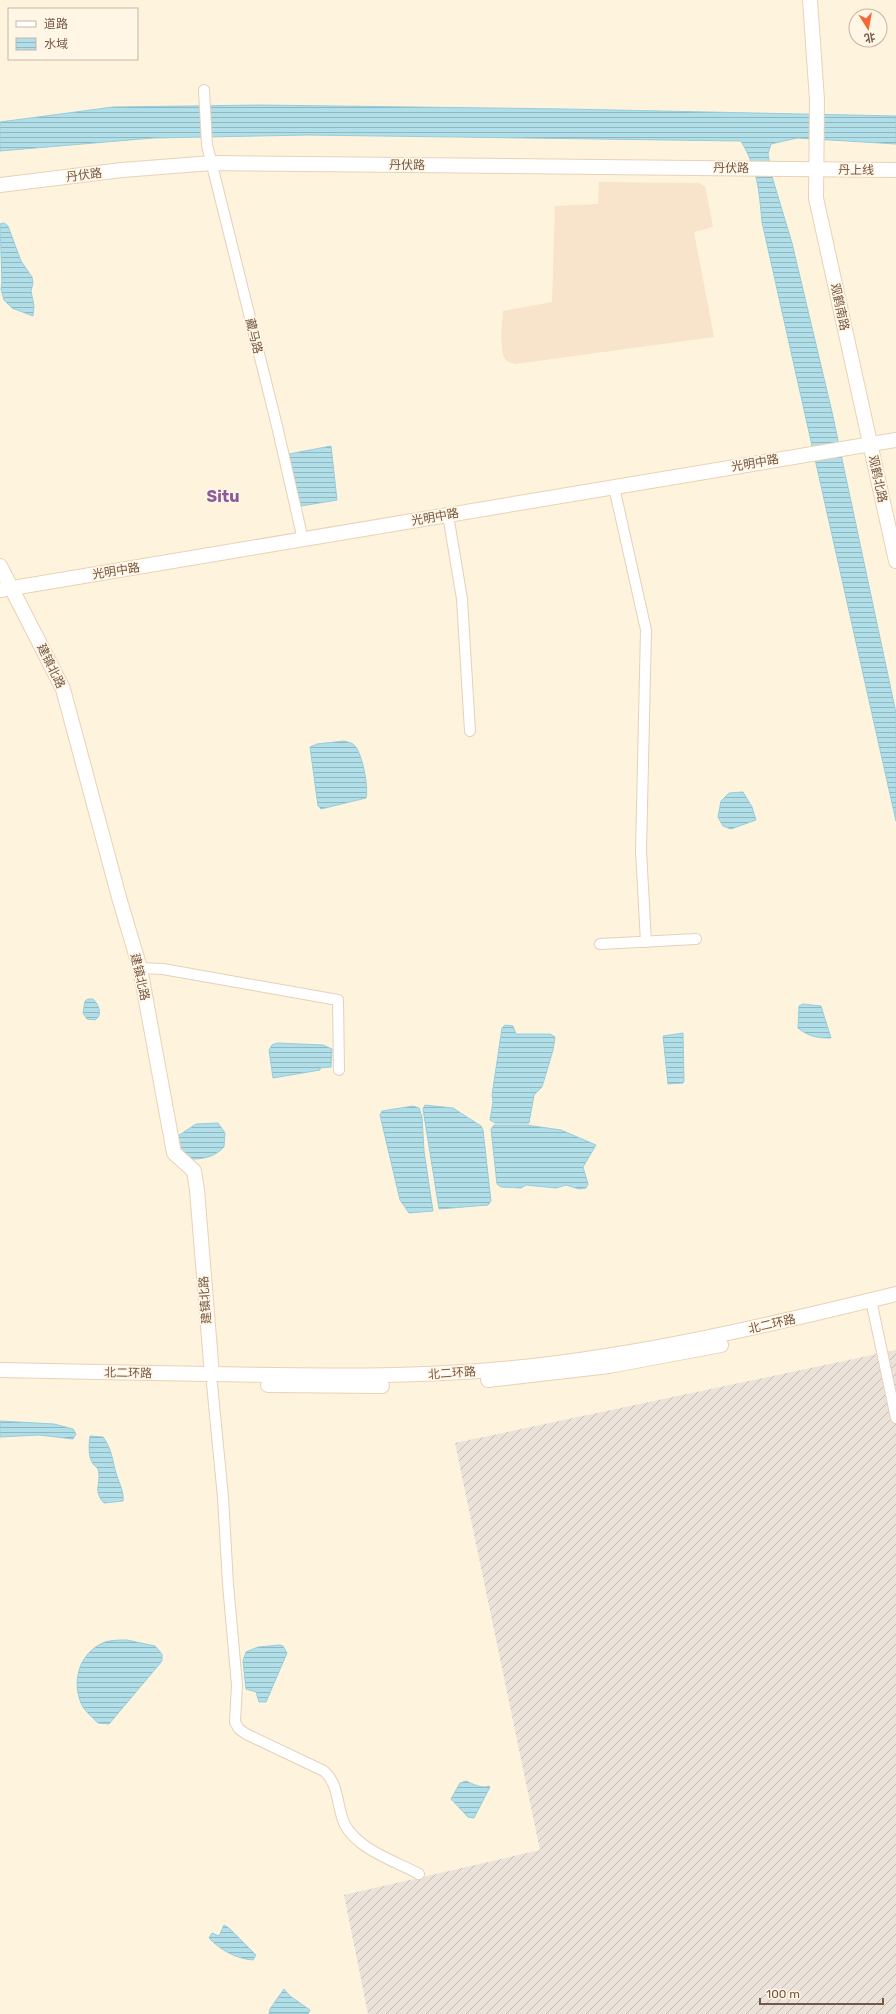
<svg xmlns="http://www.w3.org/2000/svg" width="896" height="2014" viewBox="0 0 896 2014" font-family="Rubik,'Noto Sans SC',sans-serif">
  <defs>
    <pattern id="industrial-furrows" width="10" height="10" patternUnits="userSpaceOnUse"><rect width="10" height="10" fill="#ebe3da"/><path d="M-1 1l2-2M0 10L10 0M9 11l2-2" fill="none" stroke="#c3bbb2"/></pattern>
    <pattern id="water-rules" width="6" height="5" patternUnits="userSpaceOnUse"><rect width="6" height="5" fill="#b0dee9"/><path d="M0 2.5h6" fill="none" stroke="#94b7be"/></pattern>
  </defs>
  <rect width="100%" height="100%" fill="#fef3dc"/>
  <polygon fill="#f7e4ca" points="599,182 699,183 705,186 713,227 694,232 714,337 515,364 508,362 503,356 501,337 503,311 552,302 555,206 598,204"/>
  <polygon fill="url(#industrial-furrows)" points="896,1350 896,2014 368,2014 344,1895 540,1850 455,1443"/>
  <g fill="url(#water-rules)" stroke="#95cedc">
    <path d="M 260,105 L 566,109 L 896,116 L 896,144 L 797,138 L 771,144 L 768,154 L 773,180 L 792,243 L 832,412 L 896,713 L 896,821 L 762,222 C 759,190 758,170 741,141 L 309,135 L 153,138 L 0,151 L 0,122 L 113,107 Z"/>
    <polygon points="4,223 8,226 21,261 32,277 33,283 31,291 34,306 33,316 12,308 4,300 1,289 2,282 0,224"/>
    <polygon points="331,446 337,500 301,506 289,454"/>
    <path d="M 344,741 C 346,742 350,742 353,744 C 362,750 369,788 366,798 L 321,809 L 318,806 L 310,747 L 317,744 Z"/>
    <polygon points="743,792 752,807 756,820 731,829 723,826 718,817 721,801 729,793"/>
    <path d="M 88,999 L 93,999 C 99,1005 103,1015 95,1020 L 87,1019 L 83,1013 L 85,1001 Z"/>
    <path d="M 803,1004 L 821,1006 L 831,1038 C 818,1038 809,1037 798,1028 L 799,1006 Z"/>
    <polygon points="505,1025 513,1026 516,1034 550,1034 555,1037 553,1050 542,1087 534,1095 529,1123 495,1123 490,1120 493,1102 492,1095 502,1028"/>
    <polygon points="683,1033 684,1081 683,1083 668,1084 663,1036"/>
    <polygon points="277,1043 323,1045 332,1049 331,1067 320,1068 320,1070 273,1078 269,1050 272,1045"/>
    <polygon points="425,1105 453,1108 481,1126 483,1130 491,1201 488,1205 439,1209 423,1109"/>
    <polygon points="413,1106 419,1108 422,1117 424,1151 433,1211 409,1213 400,1200 380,1115 382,1111"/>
    <path d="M 218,1123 L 225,1133 L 224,1147 C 214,1157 205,1159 191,1159 L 181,1149 L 178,1136 L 196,1124 Z"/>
    <polygon points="494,1125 526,1125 561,1130 596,1145 583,1167 588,1184 586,1188 579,1189 566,1185 556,1188 526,1185 521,1188 501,1187 497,1184 491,1129"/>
    <polygon points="0,1421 54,1424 73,1429 76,1434 73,1439 39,1435 0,1437"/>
    <path d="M 90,1436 L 103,1437 C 113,1451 112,1461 117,1476 C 120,1486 124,1491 123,1501 L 104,1503 C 92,1490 102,1483 98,1469 C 96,1466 93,1465 92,1462 C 88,1455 89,1443 90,1436 Z"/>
    <path d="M 127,1640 L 155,1646 L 162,1654 L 162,1661 L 109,1724 L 98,1723 C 93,1718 87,1713 83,1707 C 70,1683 79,1652 105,1642 C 112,1640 120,1640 127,1640 Z"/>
    <polygon points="280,1645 283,1646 287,1653 266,1702 259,1702 256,1692 246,1689 243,1661 246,1652 258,1647"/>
    <path d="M 466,1781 C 473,1784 482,1789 489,1786 L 490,1787 L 474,1818 L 468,1817 L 451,1799 L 460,1783 Z"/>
    <path d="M 224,1925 L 229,1928 L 256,1955 L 253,1960 C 237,1959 220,1950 209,1938 L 212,1933 L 219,1936 Z"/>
    <polygon points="284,1989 290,1996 310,2010 308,2014 269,2014 270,2009"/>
  </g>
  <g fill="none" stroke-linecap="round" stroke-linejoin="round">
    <defs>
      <g id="street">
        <polyline points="204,90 207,145 277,426 303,540"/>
        <polyline points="614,487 646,630 641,851 646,942"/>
        <polyline points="448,515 462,599 470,731"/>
        <polyline points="600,944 696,939"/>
        <polyline points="140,968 163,969 338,1000 339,1070"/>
        <polyline points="871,1300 896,1418"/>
        <path d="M 212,1384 L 223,1497 L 228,1584 L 237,1685 L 235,1722 L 239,1729 L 246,1734 L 324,1771 C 340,1785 336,1807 345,1825 C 359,1850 395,1861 419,1874"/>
      </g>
      <g id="secondary">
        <polyline points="810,0 817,100 816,198 896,561"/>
        <polyline points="0,185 122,170 212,163 896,170"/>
        <polyline points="0,566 63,689 120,901 140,968 174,1153 194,1171 197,1190 212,1375"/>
        <polyline points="0,590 896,440"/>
        <path d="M 0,1370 C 92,1372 185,1374 277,1375 C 356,1376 434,1376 513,1368 C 643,1355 769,1325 896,1294"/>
        <polyline points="488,1380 609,1366 721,1345"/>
        <polyline points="268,1385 382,1386"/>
      </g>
    </defs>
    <use href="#street" stroke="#e5d0bb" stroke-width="12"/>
    <use href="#secondary" stroke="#ead1b7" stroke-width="16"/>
    <use href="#street" stroke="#fff" stroke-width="10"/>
    <use href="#secondary" stroke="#fff" stroke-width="14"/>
  </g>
  <g text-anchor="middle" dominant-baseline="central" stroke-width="3.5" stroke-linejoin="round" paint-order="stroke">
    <g font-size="12" fill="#755743" stroke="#fff6e5">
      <text transform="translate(407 165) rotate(1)">丹伏路</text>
      <text transform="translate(731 168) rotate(1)">丹伏路</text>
      <text transform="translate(856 170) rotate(1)">丹上线</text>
      <text transform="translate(84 175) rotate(-7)">丹伏路</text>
      <text transform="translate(840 307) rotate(78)">观鹤南路</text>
      <text transform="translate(254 336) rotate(76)">藏马路</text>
      <text transform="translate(755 463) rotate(-10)">光明中路</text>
      <text transform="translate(878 479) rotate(78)">观鹤北路</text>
      <text transform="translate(435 517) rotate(-10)">光明中路</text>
      <text transform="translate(116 571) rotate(-9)">光明中路</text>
      <text transform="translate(51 666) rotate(64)">建镇北路</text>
      <text transform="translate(140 977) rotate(77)">建镇北路</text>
      <text transform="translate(205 1300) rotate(-94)">建镇北路</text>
      <text transform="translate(772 1324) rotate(-13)">北二环路</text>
      <text transform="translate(128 1373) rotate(1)">北二环路</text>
      <text transform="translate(452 1373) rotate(-4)">北二环路</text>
    </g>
    <g font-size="16" font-weight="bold" fill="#885e9a" stroke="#fff6e5">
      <text x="223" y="496">Situ</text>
    </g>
  </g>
  <rect x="8" y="8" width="130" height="52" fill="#fff6e5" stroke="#c8b6a4"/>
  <rect x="16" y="21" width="20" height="6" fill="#ffffff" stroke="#c8b6a4"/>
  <text x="44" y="28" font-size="12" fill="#755743">道路</text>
  <rect x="16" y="38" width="20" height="12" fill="url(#water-rules)" stroke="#c8b6a4"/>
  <text x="44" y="48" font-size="12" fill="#755743">水域</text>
  <g transform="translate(868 28) rotate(169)"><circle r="19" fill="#fff6e5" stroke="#c8b6a4"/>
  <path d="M0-3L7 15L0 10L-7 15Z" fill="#f56834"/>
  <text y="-6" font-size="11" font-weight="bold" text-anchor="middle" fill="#755743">北</text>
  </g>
  <path d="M760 1998v6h123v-6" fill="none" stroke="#755743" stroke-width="2"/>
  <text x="766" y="1998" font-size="12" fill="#755743" stroke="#fff6e5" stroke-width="3" paint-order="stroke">100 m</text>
</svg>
